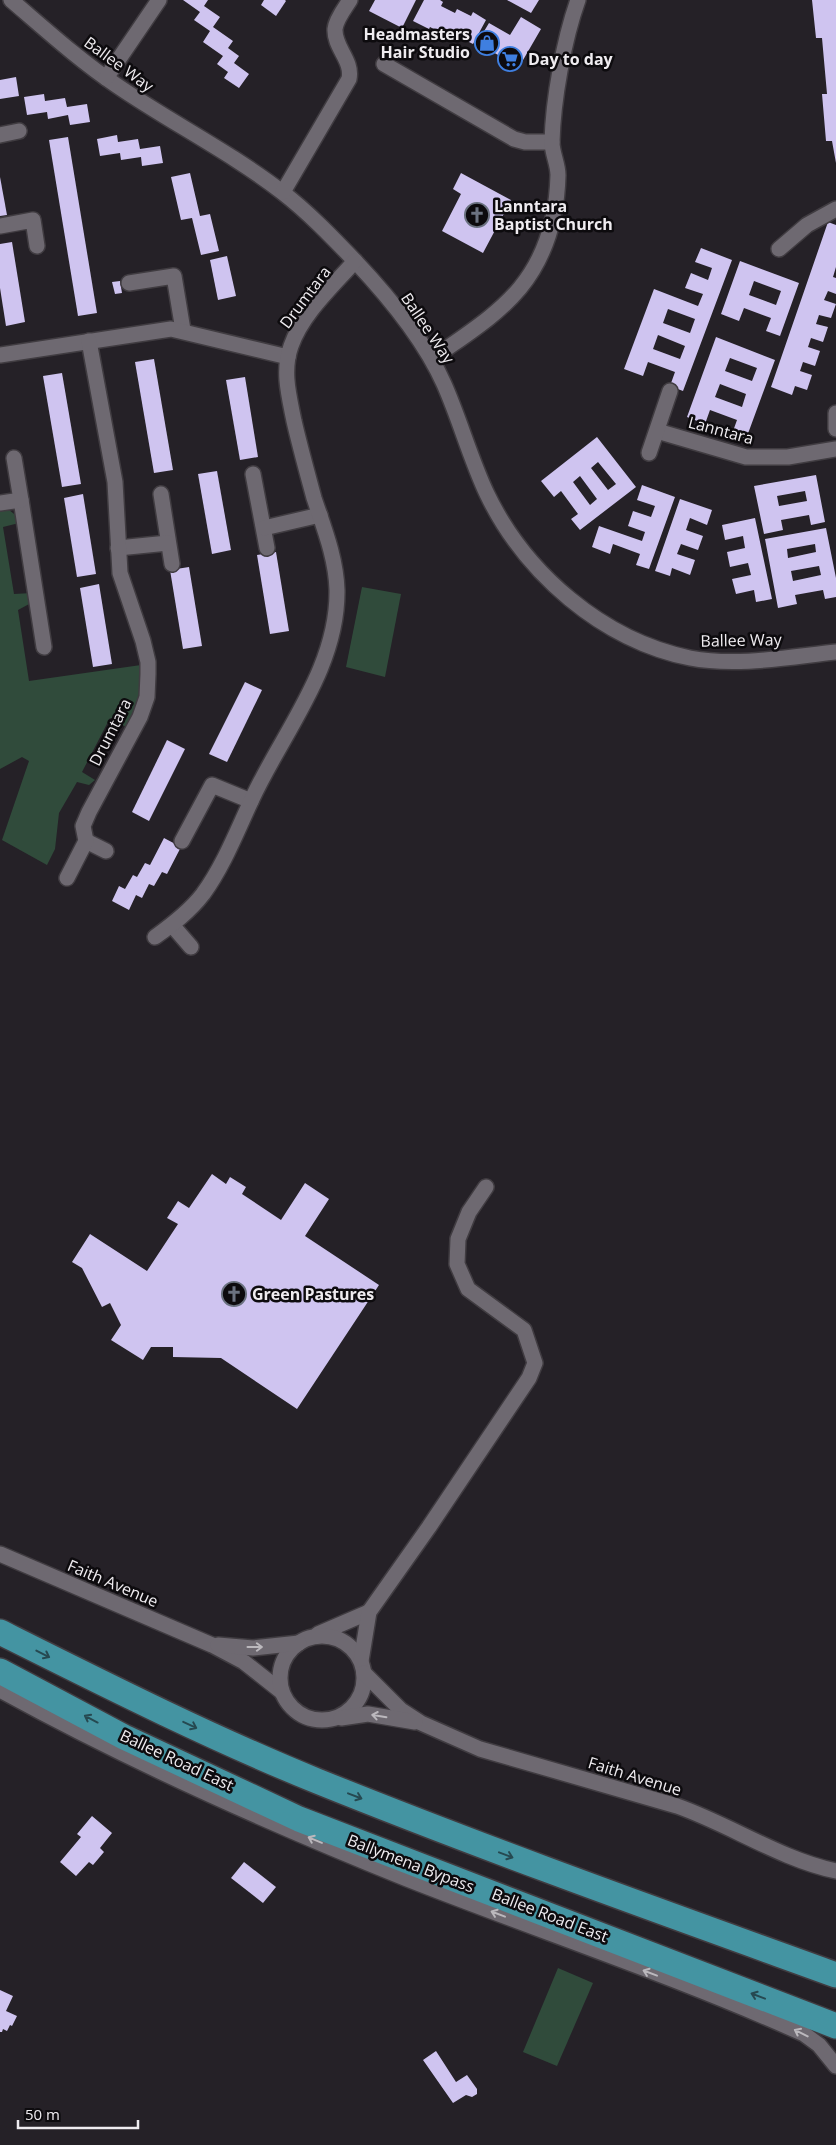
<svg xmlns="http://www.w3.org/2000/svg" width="836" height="2145" viewBox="0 0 836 2145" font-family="'Open Sans',sans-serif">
  <rect width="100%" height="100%" fill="#252127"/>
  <g fill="#304b3b">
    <path d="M 9,510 L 18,517 L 19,523 L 3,527 L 14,594 L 32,593 L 31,603 L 18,610 L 29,681 L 141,665 C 144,689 138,706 126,727 L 110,718 L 82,772 L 95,780 L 89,785 L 77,782 L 59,813 L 55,849 L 47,865 L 2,840 L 29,761 L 22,757 L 0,769 L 0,511 Z"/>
    <polygon points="362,587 401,594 385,677 346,667"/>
    <polygon points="558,1968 593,1983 557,2066 523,2052"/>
  </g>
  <g fill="#cfc4f0" fill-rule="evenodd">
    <polygon points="183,0 208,0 204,6 220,17 213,27 233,41 228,48 239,56 234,63 249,74 239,88 224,78 228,72 217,64 223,56 203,42 210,31 194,20 200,12"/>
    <polygon points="264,0 285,0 286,1 276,16 261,5"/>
    <polygon points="375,0 416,0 402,28 369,11"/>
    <polygon points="424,0 440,0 443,2 441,6 455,13 457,9 471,16 473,12 486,20 473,44 459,37 457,41 430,27 429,29 413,21"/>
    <polygon points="507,0 539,0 531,13"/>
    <polygon points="812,0 836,0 836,163 832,141 826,141 822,94 827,94 822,38 816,38"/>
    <polygon points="521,17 541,29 519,67 477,43 489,23 510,35"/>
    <polygon points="16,77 19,96 0,99 0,80"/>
    <polygon points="44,94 45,101 65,98 67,107 87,104 90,122 70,125 68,115 48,119 47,112 27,115 24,97"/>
    <polygon points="117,135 118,142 138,139 140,149 160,146 163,163 142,166 141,157 121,160 120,153 100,156 97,139"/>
    <polygon points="68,137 97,313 78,316 49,140"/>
    <polygon points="190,173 200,216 210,214 219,251 201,255 192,218 181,220 171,177"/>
    <polygon points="461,173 511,200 483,253 442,231 461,194 453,189"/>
    <polygon points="0,177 7,215 0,216"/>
    <polygon points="828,222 836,225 836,267 833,277 836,278 836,294 828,291 824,300 836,304 831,318 819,315 816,324 828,327 823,342 811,338 808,347 820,351 815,366 803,362 800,371 812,375 807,390 795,386 792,395 771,387"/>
    <polygon points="12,242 25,322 6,326 0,288 0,244"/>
    <path d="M 701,248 L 732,260 L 683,391 L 670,386 L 675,372 L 648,362 L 643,376 L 624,369 L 654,289 L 698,306 L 703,294 L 685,288 L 691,273 L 708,280 L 712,268 L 695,262 ZM 668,309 L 695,319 L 690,333 L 663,323 ZM 658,335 L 685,346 L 680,359 L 653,349 Z"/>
    <polygon points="227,256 236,296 218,300 210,260"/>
    <path d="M 740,261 L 799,283 L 780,336 L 766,331 L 771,318 L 744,308 L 739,321 L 721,314 ZM 754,281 L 781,291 L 776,305 L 749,295 Z"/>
    <polygon points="120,281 122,293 115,294 112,282"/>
    <path d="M 716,337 L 775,360 L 746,439 L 732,434 L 737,420 L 710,410 L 705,424 L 687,417 ZM 730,358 L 757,368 L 752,381 L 725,371 ZM 720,384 L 746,394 L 742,407 L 715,397 Z"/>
    <polygon points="154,359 173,470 154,473 135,362"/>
    <polygon points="62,373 81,484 62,487 43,376"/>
    <polygon points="245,377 258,457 240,460 226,380"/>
    <path d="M 597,437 L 636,487 L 580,530 L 571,519 L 578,514 L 561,491 L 554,497 L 541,481 ZM 598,462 L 616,484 L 608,490 L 591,468 ZM 580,476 L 597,499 L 590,505 L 573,482 Z"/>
    <polygon points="217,471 231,550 212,554 198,474"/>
    <path d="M 816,475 L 825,522 L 811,525 L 809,515 L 781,520 L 783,530 L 764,534 L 754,486 ZM 805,491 L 807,501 L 779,506 L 777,496 Z"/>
    <polygon points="642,485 675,497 649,569 636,565 640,554 613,544 610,554 592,547 599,526 642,541 645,532 628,526 633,511 651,517 655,506 637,500"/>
    <polygon points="83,494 96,574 77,577 64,498"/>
    <polygon points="680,499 712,510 707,525 690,518 686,530 703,536 698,550 681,544 677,554 695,560 690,575 672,568 670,576 655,571"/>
    <polygon points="755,518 772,599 756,602 754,590 736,594 732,579 751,575 748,563 730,567 727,552 745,548 743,536 725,540 722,525"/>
    <path d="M 826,528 L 836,578 L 836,597 L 825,599 L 823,590 L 795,595 L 797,604 L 778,608 L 765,539 ZM 815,544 L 816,552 L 788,558 L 787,549 ZM 819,566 L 821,575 L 793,581 L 791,571 Z"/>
    <polygon points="276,552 289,631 270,634 257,555"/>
    <polygon points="189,567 202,646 183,649 170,570"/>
    <polygon points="99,584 112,664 93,667 80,588"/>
    <polygon points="245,682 262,690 227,762 209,754"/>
    <polygon points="167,740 185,749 149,821 132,812"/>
    <polygon points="164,838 181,847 167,874 162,872 154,886 149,884 142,898 136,895 129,910 112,901 119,886 125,889 133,875 137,877 145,863 150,865"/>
    <polygon points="212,1174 226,1184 230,1177 246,1187 242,1194 281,1220 305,1183 329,1199 305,1236 379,1285 297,1409 221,1358 173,1357 173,1347 151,1347 143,1360 111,1340 121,1325 110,1303 102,1307 82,1268 72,1262 90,1234 147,1271 178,1224 167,1218 178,1201 189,1208"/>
    <polygon points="92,1816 112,1833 100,1848 104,1852 93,1865 89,1862 76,1876 60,1862 81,1837 77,1834"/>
    <polygon points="244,1862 276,1887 263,1903 231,1878"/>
    <polygon points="0,1990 13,1996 6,2011 17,2016 12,2026 10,2025 7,2031 3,2029 2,2032 0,2032"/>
    <polygon points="436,2051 456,2082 467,2075 477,2089 477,2094 472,2097 466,2095 453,2103 423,2060"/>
  </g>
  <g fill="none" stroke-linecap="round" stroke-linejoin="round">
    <defs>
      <g id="minor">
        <path d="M 11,0 C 45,29 79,60 116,85 C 170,122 230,152 282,192 C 308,212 332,237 355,261 C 389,297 424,339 444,384 C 460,420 470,458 487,494 C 525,573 602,640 690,658 C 737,667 789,657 836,652"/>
        <polyline points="384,64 514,139 525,142 552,142"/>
        <polyline points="106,78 159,0"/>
        <polyline points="0,135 19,131"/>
        <path d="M 283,192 L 349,79 C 353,60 334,48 335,29 C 336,19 345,8 350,0"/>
        <polyline points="0,226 33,220 37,246"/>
        <polyline points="779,249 807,225 836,209"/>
        <polyline points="129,283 174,276 183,330"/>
        <polyline points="0,355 171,329 288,357"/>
        <path d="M 432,359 C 462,337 496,317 520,288 C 547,255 557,217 558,175 C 558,164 552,153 552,142 C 553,100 564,39 578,0"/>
        <polyline points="836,413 836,429"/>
        <polyline points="657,431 746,457 788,457 836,449"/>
        <polyline points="649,453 670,391"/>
        <polyline points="253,474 267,548"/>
        <polyline points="161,494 172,564"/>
        <polyline points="21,500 44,647"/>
        <polyline points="0,503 21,500 14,458"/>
        <polyline points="264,528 320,515"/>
        <polyline points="118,548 168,543"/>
        <polyline points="86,841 106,851"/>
        <polyline points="182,841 212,785 251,801"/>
        <polyline points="67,878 86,841 83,826 89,812 140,717 147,697 148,674 148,662 143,641 120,573 115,482 89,341"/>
        <polyline points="172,925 191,947"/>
        <path d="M 155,937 C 173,924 190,911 203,894 C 224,865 237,831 252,799 C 283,732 338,668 337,590 C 336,558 324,528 314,498 C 307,472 300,447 294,421 C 289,396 282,371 291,346 C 302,314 333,286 355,261"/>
        <polyline points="0,1554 212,1645 244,1662 282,1692"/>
        <polyline points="318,1634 369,1612"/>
        <circle cx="322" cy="1678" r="42"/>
        <polyline points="218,1645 253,1648 299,1643"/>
        <polyline points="361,1661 369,1612 429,1527 529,1378 535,1363 524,1330 468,1289 457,1264 458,1239 469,1212 486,1187"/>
        <path d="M 364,1673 L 401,1710 L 421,1723 L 480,1749 L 677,1806 C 731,1825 780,1859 836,1871"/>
        <path d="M 0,1690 C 131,1762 268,1823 407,1879 C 539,1931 675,1976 804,2034 L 819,2045 L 836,2066"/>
        <polyline points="341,1718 368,1714 415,1722"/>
      </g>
      <g id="trunk">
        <path d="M 0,1632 C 104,1684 209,1737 317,1781 C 488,1850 662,1912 836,1975"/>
        <polyline points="0,1671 124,1737 299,1819 836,2026"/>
      </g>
    </defs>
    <use href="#minor" stroke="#403c41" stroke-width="18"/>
    <use href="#trunk" stroke="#403c41" stroke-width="28"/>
    <use href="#minor" stroke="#6e6971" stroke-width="15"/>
    <use href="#trunk" stroke="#4494a2" stroke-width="25"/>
  </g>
  <defs><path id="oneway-shaft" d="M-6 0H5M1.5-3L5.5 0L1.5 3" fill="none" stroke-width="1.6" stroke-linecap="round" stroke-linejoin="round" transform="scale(1.25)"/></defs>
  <g stroke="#bbb8bd">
    <use href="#oneway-shaft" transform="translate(255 1647)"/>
    <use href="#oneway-shaft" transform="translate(379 1716) rotate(-171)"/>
    <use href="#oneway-shaft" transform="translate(315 1840) rotate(-157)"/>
    <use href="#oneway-shaft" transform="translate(498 1914) rotate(-159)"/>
    <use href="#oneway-shaft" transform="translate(650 1973) rotate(-159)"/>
    <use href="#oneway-shaft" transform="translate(801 2033) rotate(-153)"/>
  </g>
  <g stroke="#264951">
    <use href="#oneway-shaft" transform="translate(43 1654) rotate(27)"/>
    <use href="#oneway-shaft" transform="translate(91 1719) rotate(-152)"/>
    <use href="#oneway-shaft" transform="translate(190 1725) rotate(25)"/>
    <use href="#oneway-shaft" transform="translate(355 1796) rotate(21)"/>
    <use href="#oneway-shaft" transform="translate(506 1855) rotate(21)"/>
    <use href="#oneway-shaft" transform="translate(758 1996) rotate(-159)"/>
  </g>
  <defs>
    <symbol id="shop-ring" viewBox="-11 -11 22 22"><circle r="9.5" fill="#0d0b0e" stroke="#3f7fe0" stroke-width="1.5"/><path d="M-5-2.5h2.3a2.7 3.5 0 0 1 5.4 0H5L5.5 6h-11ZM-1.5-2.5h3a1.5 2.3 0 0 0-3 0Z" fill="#3f7fe0"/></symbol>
    <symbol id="supermarket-ring" viewBox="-11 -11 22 22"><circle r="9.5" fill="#0d0b0e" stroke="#3f7fe0" stroke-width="1.5"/><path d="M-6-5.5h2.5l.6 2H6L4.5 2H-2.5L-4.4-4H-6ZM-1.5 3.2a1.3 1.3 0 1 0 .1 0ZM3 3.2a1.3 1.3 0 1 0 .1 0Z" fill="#3f7fe0"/></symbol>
    <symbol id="church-ring" viewBox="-11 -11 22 22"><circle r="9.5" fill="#0d0b0e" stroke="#6b7280" stroke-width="1.5"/><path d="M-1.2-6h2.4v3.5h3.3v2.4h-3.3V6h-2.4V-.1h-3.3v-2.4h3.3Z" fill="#6b7280"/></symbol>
  </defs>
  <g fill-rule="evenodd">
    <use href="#shop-ring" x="473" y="29" width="28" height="28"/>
    <use href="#supermarket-ring" x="496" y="45" width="28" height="28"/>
    <use href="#church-ring" x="463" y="201" width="28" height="28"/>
    <use href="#church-ring" x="220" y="1280" width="28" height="28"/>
  </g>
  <g text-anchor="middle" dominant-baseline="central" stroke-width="5" stroke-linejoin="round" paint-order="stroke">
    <g font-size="16" font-weight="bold" fill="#efecf0" stroke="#0d0b0e" text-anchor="start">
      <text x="470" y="34" text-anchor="end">Headmasters<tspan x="470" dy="18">Hair Studio</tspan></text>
      <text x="528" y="59">Day to day</text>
      <text x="494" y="206">Lanntara<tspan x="494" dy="18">Baptist Church</tspan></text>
      <text x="252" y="1294">Green Pastures</text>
    </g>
    <g font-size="16" fill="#efecf0" stroke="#0d0b0e">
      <text transform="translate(119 64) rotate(36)">Ballee Way</text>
      <text transform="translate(305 297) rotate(-53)">Drumtara</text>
      <text transform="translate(428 328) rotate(56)">Ballee Way</text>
      <text transform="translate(721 430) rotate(15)">Lanntara</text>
      <text transform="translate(741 640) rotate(-1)">Ballee Way</text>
      <text transform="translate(110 732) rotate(-63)">Drumtara</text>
      <text transform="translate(113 1583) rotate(23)">Faith Avenue</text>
      <text transform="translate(177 1760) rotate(25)">Ballee Road East</text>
      <text transform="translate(635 1776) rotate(17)">Faith Avenue</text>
      <text transform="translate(411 1863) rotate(21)">Ballymena Bypass</text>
      <text transform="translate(550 1915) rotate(21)">Ballee Road East</text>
    </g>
  </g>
  <path d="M18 2120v8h120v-8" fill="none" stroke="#efecf0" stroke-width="2.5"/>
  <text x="25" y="2120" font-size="15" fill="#efecf0" stroke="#0d0b0e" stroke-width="4" paint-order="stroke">50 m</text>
</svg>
